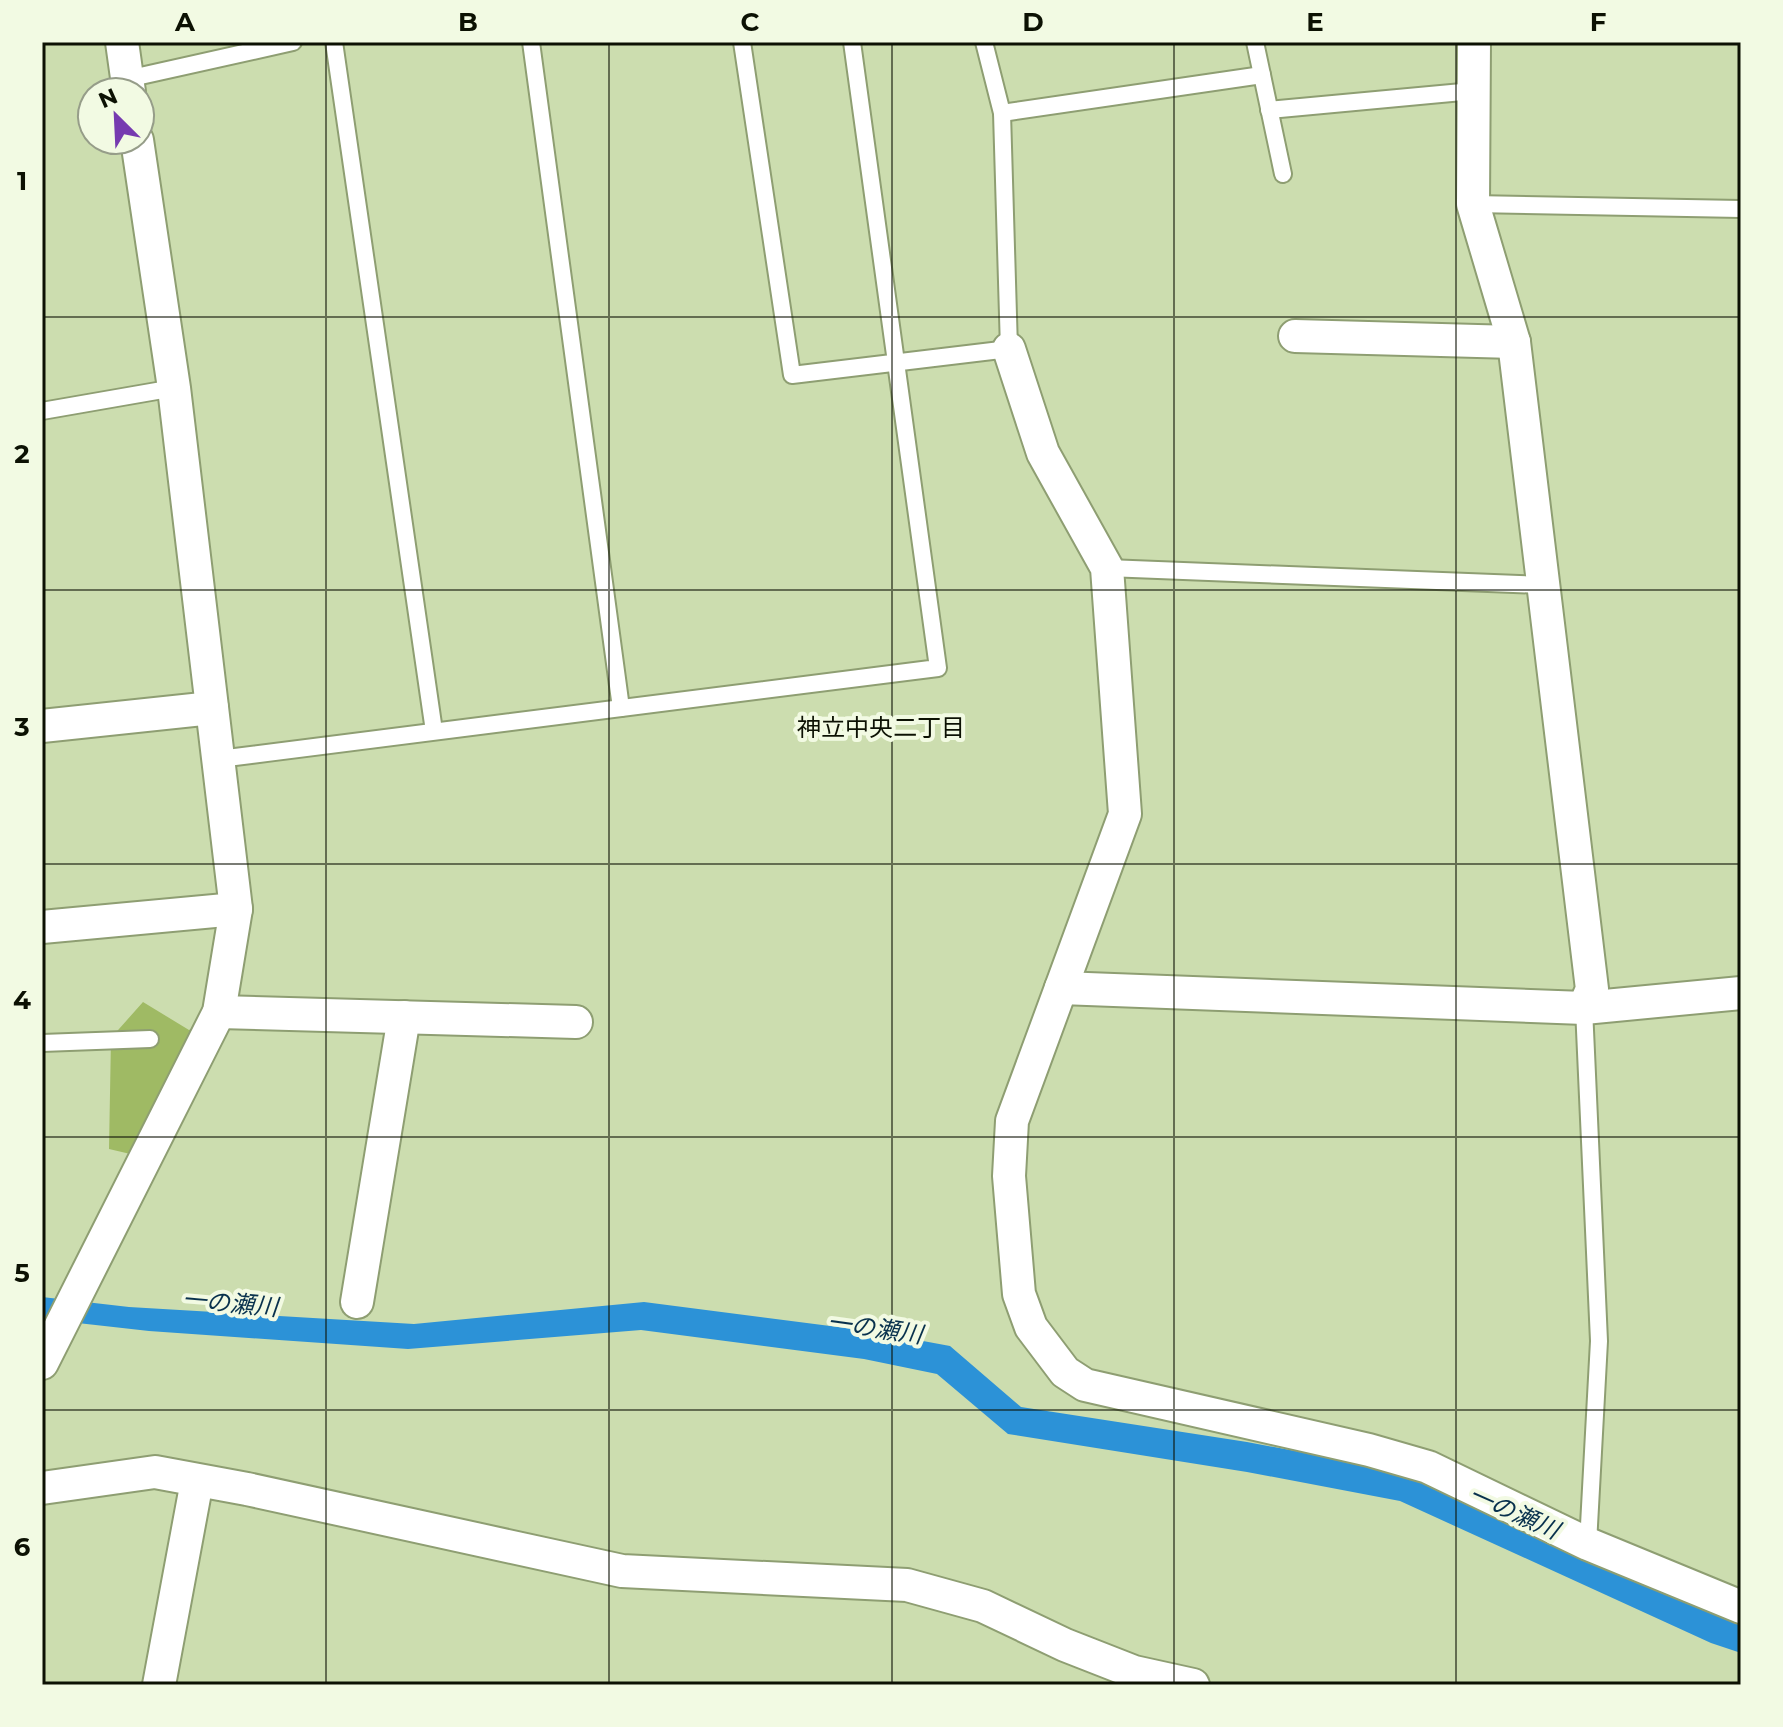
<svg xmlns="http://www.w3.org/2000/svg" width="1783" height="1727" viewBox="0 0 1783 1727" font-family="Montserrat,'Noto Sans JP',sans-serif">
  <rect width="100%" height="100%" fill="#ccddaf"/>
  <polygon fill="#9fba64" points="143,1002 189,1030 208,1020 139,1156 109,1149 111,1038"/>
  <polygon fill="#2c92d7" points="42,1297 129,1307 414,1324 644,1302 869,1331 950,1346 1021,1407 1247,1442 1409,1472 1741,1622 1741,1653 1711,1643 1400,1501 1247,1472 1008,1434 937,1374 864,1359 641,1330 408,1349 149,1331 42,1319"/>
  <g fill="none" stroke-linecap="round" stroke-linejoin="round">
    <defs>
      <g id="service">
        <polyline points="334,42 434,731"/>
        <polyline points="531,42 621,708"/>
        <polyline points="742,42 792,375 1009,349 1002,113 984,42"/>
        <polyline points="1255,42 1283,174"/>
        <polyline points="127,79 293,42"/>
        <polyline points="1269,110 1473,91"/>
        <polyline points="1002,113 1262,75"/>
        <polyline points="1473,204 1741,209"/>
        <polyline points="42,411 174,388"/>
        <polyline points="1107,568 1542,585"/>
        <polyline points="219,759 938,668 852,42"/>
        <polyline points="1584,1008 1599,1341 1588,1544"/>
        <polyline points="42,1043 150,1039"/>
      </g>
      <g id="minor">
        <polyline points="122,42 129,92"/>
        <polyline points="1474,42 1473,204 1514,342 1592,989 1584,1008"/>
        <polyline points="1295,336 1514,342"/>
        <polyline points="1009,349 1043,453 1107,568 1125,814 1012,1121 1009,1176 1019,1294 1031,1327 1065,1372 1085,1385 1369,1450 1428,1467 1588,1544 1741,1607"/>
        <polyline points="42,726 212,708"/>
        <polyline points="42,927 236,909"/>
        <polyline points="1061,988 1584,1008 1741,993"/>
        <polyline points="219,1012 576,1022"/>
        <polyline points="357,1302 404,1017"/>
        <polyline points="42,1363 219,1012 236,909 174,388 137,140"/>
        <polyline points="42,1488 155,1472 247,1489 622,1571 907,1585 983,1606 1065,1645 1134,1672 1193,1685"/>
        <polyline points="159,1685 197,1481"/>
      </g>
    </defs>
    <use href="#service" stroke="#8e9e72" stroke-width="20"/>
    <use href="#minor" stroke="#8e9e72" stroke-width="36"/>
    <use href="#service" stroke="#fff" stroke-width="16"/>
    <use href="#minor" stroke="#fff" stroke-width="32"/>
  </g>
  <path fill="none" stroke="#0c1103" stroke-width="2" stroke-opacity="0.55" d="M 326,42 L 326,1685M 609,42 L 609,1685M 892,42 L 892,1685M 1174,42 L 1174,1685M 1456,42 L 1456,1685M 42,317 L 1741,317M 42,590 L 1741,590M 42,864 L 1741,864M 42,1137 L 1741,1137M 42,1410 L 1741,1410"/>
  <g text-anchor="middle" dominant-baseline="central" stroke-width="8" stroke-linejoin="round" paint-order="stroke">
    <g font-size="24" fill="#0c1103" stroke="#f2fae3">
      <text x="881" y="727">神立中央二丁目</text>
    </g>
    <g font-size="24" font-style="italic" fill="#08314d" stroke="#f2fae3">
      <text transform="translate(230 1303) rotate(5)">一の瀬川</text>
      <text transform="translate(875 1328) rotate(8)">一の瀬川</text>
      <text transform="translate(1514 1512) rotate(24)">一の瀬川</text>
    </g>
  </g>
  <rect width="1783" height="1727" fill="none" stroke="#f2fae3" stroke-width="88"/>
  <g transform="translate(116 116) rotate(336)"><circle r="38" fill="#f2fae3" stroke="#969d89" stroke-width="2"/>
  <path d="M0-6L14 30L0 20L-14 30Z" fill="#763ab0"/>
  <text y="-12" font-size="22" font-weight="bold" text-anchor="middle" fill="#0c1103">N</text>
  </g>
  <rect x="44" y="44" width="1695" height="1639" fill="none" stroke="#0c1103" stroke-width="3"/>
  <g font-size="26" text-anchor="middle" font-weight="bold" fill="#0c1103">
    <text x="185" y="31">A</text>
    <text x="468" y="31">B</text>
    <text x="750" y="31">C</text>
    <text x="1033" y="31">D</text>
    <text x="1315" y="31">E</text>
    <text x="1598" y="31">F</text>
    <text x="22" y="190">1</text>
    <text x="22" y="463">2</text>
    <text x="22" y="736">3</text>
    <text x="22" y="1009">4</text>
    <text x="22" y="1282">5</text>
    <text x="22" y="1556">6</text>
  </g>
</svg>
